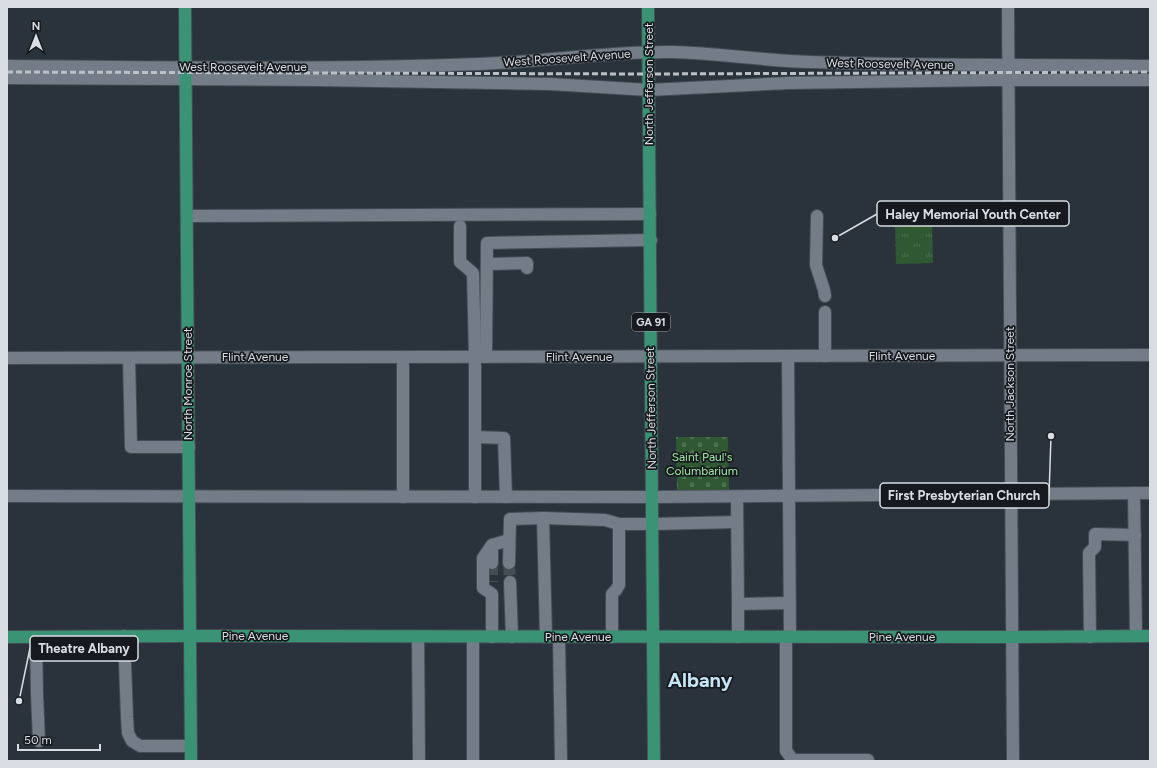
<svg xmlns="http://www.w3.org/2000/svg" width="1157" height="768" viewBox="0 0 1157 768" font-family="Figtree,sans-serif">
  <defs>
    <pattern id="cemetery-stones" width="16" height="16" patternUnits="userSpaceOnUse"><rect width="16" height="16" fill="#305833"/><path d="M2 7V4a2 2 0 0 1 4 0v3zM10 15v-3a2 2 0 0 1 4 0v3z" fill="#4d7050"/></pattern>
    <pattern id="park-tufts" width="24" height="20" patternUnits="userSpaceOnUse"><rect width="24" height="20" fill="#305833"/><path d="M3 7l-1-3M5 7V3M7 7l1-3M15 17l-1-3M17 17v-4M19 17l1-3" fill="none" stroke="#4d7050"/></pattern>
  </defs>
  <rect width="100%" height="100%" fill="#2a323b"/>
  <polygon fill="url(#cemetery-stones)" points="676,437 728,437 729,490 677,491"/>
  <polygon fill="url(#park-tufts)" points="932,222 933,263 896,264 895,223"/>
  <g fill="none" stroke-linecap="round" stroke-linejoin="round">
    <g stroke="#444c54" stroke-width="12" stroke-dasharray="12 6" stroke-linecap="butt">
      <polyline points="492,563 492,582"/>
      <polyline points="509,563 510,582"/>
    </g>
    <defs>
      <g id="minor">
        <polyline points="1008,7 1013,761"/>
        <path d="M 7,66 C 164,67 321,70 478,64 C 543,62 608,51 673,52 C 719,53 765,61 811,62 C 924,66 1037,64 1150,66"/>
        <polyline points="7,78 319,80 550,84 649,90 788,83 992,80 1150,80"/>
        <polyline points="187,216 650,214"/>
        <polyline points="817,216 816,265 824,290 825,296"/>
        <polyline points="460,226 460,262 473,273 475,357 475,497"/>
        <polyline points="487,264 527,263 527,268"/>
        <polyline points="825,312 825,356"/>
        <polyline points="788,356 790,637"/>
        <polyline points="486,357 487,243 651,240"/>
        <polyline points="7,358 1150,355"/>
        <polyline points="129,358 131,447 189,447"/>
        <polyline points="475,437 504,438 506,497"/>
        <polyline points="1134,493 1136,636"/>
        <polyline points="7,496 652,497 1150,493"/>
        <polyline points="403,497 403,357"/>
        <polyline points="737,497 738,604 789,603"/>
        <polyline points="543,518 546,637"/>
        <polyline points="492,563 492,545"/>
        <polyline points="509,563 510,519 543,518 605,520 619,524 652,524 737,522"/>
        <polyline points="510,582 512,637"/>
        <polyline points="738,604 738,637"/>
        <polyline points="124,636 127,717 128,733 132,741 140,746 191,746"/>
        <polyline points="36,637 37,694 39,741"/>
        <polyline points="418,637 419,761"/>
        <polyline points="473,637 473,761"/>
        <polyline points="492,637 492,594 483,588 483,558 492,545 509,540"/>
        <polyline points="559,637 561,761"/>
        <polyline points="612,637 612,594 616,590 619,585 619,524"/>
        <polyline points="786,637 786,751 793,760 868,760"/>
        <polyline points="1090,637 1089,553 1095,547 1095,534 1135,535"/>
      </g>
      <g id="major">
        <polyline points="185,7 191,761"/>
        <polyline points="648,7 654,761"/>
        <polyline points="7,637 190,636 1012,637 1150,636"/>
      </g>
    </defs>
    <use href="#minor" stroke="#454d54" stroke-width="14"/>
    <use href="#major" stroke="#454d54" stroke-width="14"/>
    <use href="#minor" stroke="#737c87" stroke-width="12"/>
    <use href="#major" stroke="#3b9376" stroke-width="12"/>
    <polyline stroke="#bbc1c7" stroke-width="3" stroke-dasharray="6 3" stroke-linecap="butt" points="7,72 649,74 1150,72"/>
  </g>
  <g text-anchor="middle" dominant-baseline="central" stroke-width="3.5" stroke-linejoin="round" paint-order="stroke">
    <rect fill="#16191d" stroke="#9ea2a8" stroke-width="1" x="632" y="313" width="38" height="18" rx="3"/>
    <g font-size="11" font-weight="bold" fill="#d8dde3">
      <text x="651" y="322">GA 91</text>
    </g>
    <g font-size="12" fill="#d8dde3" stroke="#16191d">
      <text transform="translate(567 58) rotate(-4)">West Roosevelt Avenue</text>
      <text transform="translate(890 64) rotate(1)">West Roosevelt Avenue</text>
      <text x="243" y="67">West Roosevelt Avenue</text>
      <text transform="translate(649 84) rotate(-90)">North Jefferson Street</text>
      <text x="902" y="356">Flint Avenue</text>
      <text x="255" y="357">Flint Avenue</text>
      <text x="579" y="357">Flint Avenue</text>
      <text transform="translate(188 384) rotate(-90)">North Monroe Street</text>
      <text transform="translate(1010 384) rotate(-90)">North Jackson Street</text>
      <text transform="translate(651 408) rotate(-91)">North Jefferson Street</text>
      <text x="255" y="636">Pine Avenue</text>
      <text x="578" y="637">Pine Avenue</text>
      <text x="902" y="637">Pine Avenue</text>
    </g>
    <g font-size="12" fill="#9fe9a3" stroke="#16191d">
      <text x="702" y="457">Saint Paul's<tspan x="702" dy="14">Columbarium</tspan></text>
    </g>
    <g font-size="20" font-weight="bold" fill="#c6e5f6" stroke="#16191d">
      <text x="700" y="680">Albany</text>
    </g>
  </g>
  <path fill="none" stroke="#d8dde3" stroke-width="1.5" d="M835 238L877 214M1051 436L1049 495M19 701L30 648"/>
  <g fill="#d8dde3" stroke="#16191d" stroke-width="1.5">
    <circle cx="835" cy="238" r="4"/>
    <circle cx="1051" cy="436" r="4"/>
    <circle cx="19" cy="701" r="4"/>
  </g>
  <g fill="#16191d" stroke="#d8dde3" stroke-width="1.5">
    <rect x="877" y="201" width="192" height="25" rx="4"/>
    <rect x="880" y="483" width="169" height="25" rx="4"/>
    <rect x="30" y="636" width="108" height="25" rx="4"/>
  </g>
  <g font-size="13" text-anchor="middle" font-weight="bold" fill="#d8dde3">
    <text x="973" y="219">Haley Memorial Youth Center</text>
    <text x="964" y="500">First Presbyterian Church</text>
    <text x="84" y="653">Theatre Albany</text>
  </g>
  <rect width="1157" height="768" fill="none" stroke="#d8dde3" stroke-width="16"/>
  <g transform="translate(36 36)" stroke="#16191d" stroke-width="3" paint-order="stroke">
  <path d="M0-3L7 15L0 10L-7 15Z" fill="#d8dde3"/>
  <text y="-6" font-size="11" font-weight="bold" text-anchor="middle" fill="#d8dde3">N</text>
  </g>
  <path d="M18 744v6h82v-6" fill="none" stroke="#d8dde3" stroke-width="2"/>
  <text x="24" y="744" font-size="12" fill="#d8dde3" stroke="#16191d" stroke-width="3" paint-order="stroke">50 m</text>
</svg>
